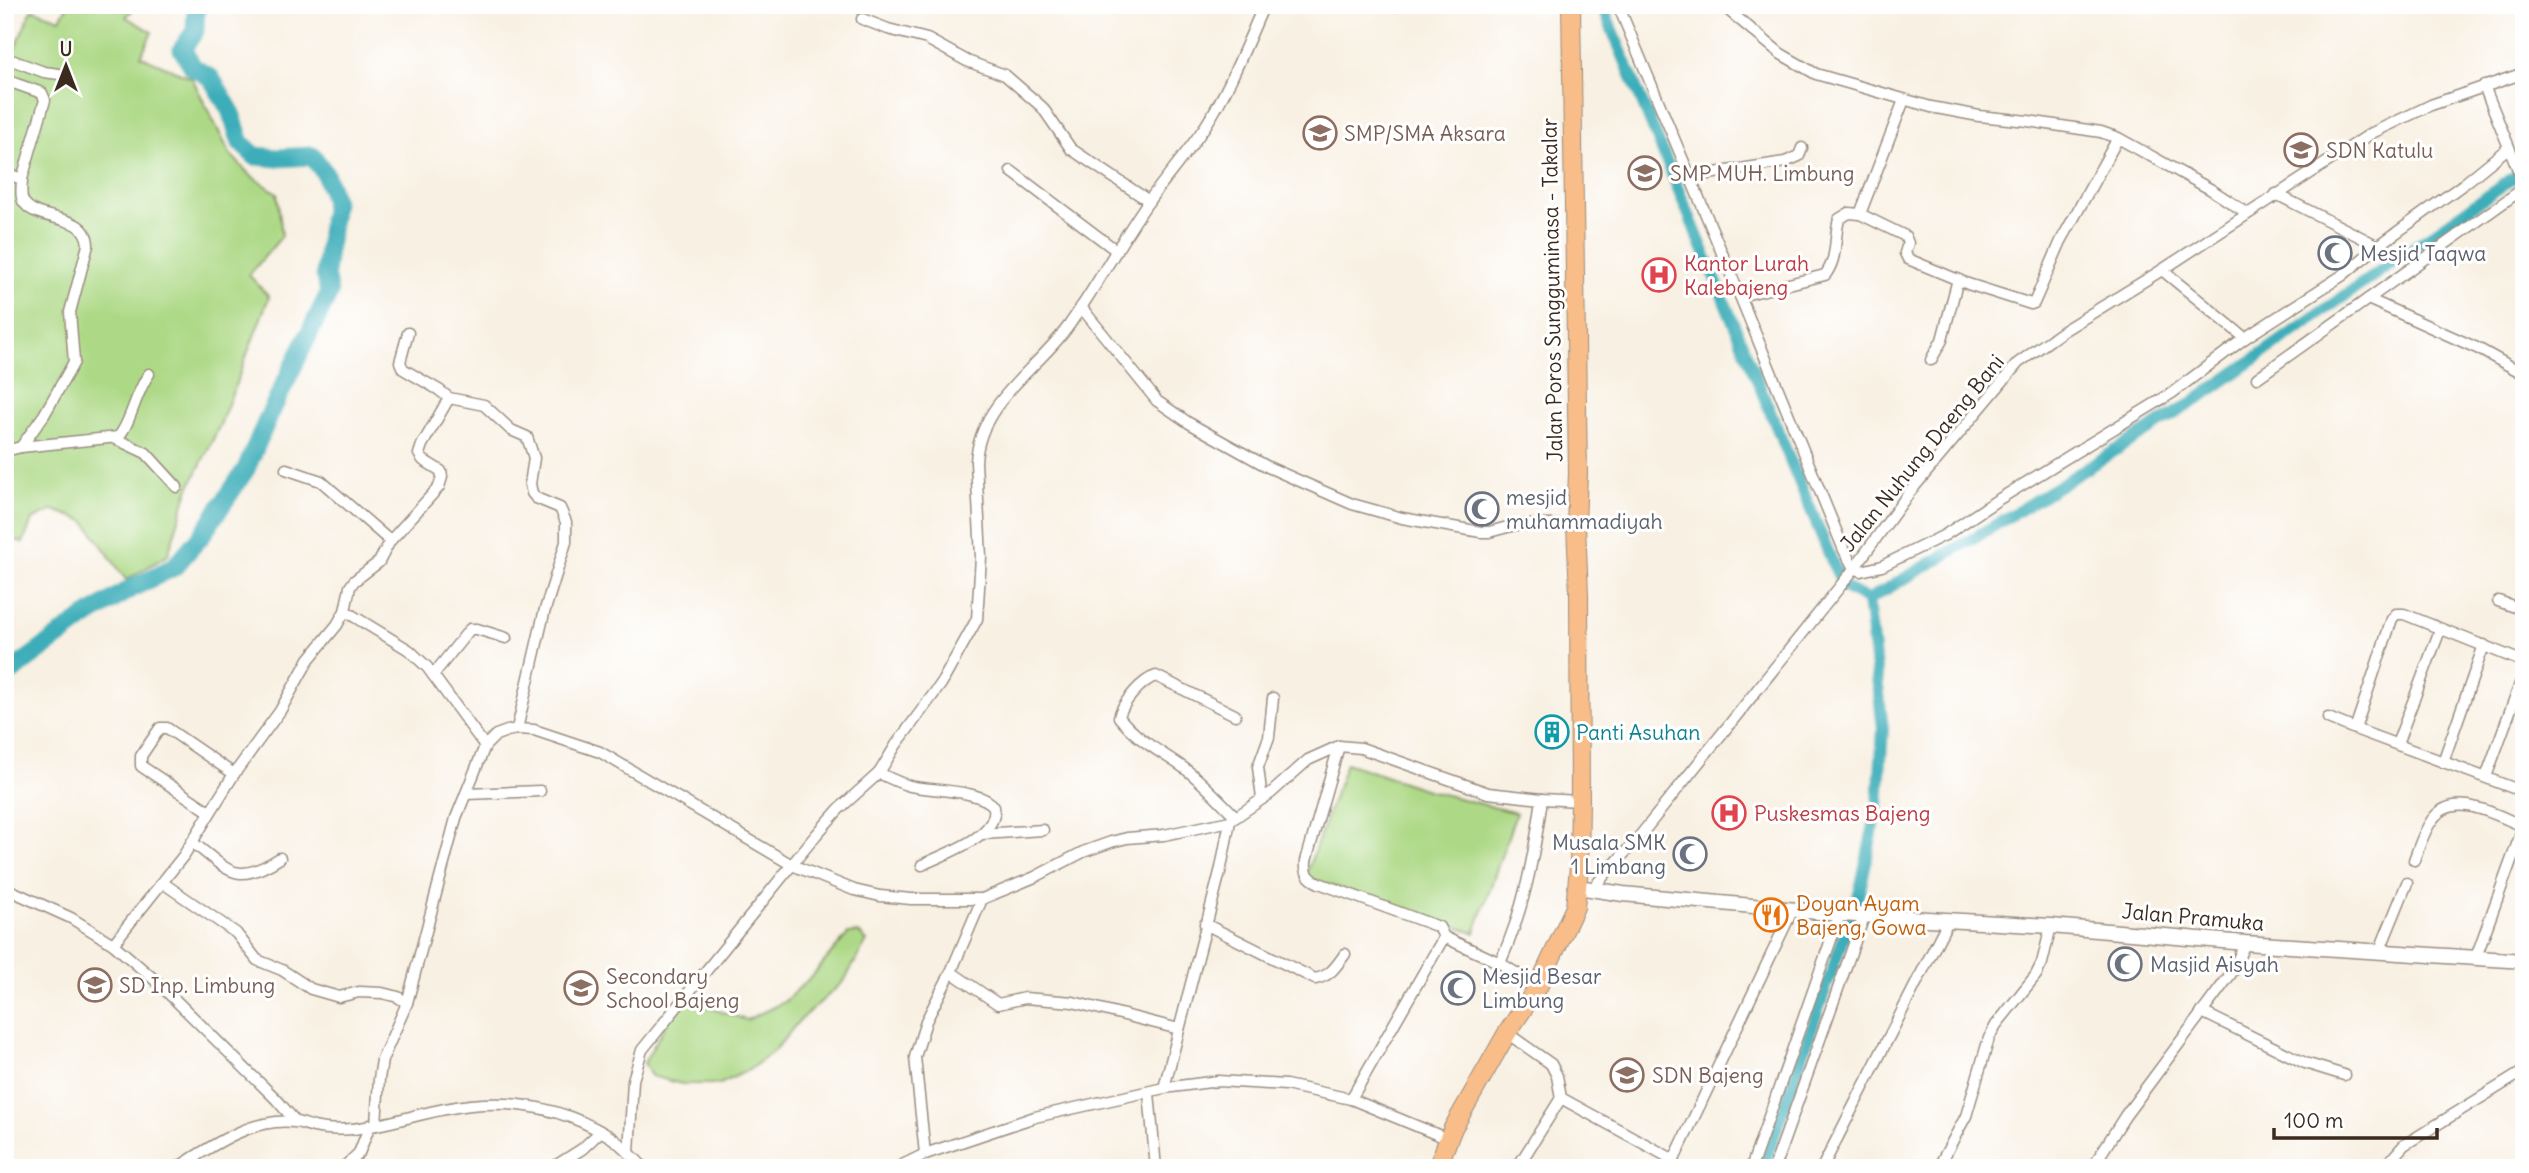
<svg xmlns="http://www.w3.org/2000/svg" width="2529" height="1173" viewBox="0 0 2529 1173" font-family="Delius,sans-serif">
  <rect width="100%" height="100%" fill="#fff"/>
  <filter id="ink" filterUnits="userSpaceOnUse"><feTurbulence type="fractalNoise" baseFrequency=".0143" numOctaves="2"/><feDisplacementMap in="SourceGraphic" scale="14" xChannelSelector="R" yChannelSelector="G"/><feConvolveMatrix kernelMatrix="1 2 1 2 8 2 1 2 1" color-interpolation-filters="sRGB"/></filter>
  <filter id="wash" filterUnits="userSpaceOnUse"><feTurbulence type="fractalNoise" baseFrequency=".00686" numOctaves="4" result="noise"/><feDisplacementMap in="SourceGraphic" scale="28" xChannelSelector="R" yChannelSelector="G"/><feGaussianBlur stdDeviation="1.57" result="paint"/><feColorMatrix in="noise" values="0 0 0 0 0 0 0 0 0 0 0 0 0 0 0 0 0 1.4 0 .05"/><feComposite in="paint" operator="in"/></filter>
  <g filter="url(#wash)">
    <rect width="100%" height="100%" fill="#f8f0e2"/>
    <g fill="#add986" stroke="#748252" stroke-width="2">
      <polygon points="68,5 137,5 126,17 152,32 141,56 192,78 230,154 250,175 277,193 282,236 249,275 269,297 220,425 188,490 168,555 126,580 85,521 53,510 32,520 23,543 5,535 5,72 32,9 60,19"/>
      <polygon points="1346,763 1427,790 1516,813 1475,933 1305,877"/>
      <polygon points="859,933 867,941 844,981 798,1022 775,1050 749,1070 720,1084 682,1084 651,1076 644,1063 668,1020 687,997 719,1011 747,1020 784,1002 813,975 848,934"/>
    </g>
    <g fill="none" stroke-linecap="round" stroke-linejoin="round">
      <g stroke="#3eaeb9" stroke-width="12">
        <polyline points="1602,5 1834,566 1844,587 1868,600"/>
        <polyline points="1868,600 1989,529 2195,401 2524,170"/>
        <polyline points="1763,1168 1860,890 1878,805 1883,729 1868,600"/>
      </g>
      <polyline stroke="#3eaeb9" stroke-width="19" points="5,676 80,621 130,589 174,567 202,535 246,469 268,418 329,293 325,274 334,201 325,173 312,156 277,158 255,156 241,143 230,110 211,78 193,67 182,49 195,31 196,5"/>
    </g>
  </g>
  <g filter="url(#ink)">
    <g fill="none" stroke-linecap="round" stroke-linejoin="round">
      <defs>
        <g id="minor">
          <polyline points="1618,5 1740,296 1844,550 1854,568 1861,571 1882,566 1945,535 1996,501 2172,393 2245,338 2343,275 2378,246 2465,183 2508,148"/>
          <polyline points="1722,5 1781,54 1816,74 1931,107 1979,116 2028,121 2101,132 2118,138 2149,155 2210,189 2247,213"/>
          <polyline points="1398,6 1398,5"/>
          <polyline points="862,19 888,29 927,39 967,61 1005,75 1042,107 1071,149 1149,201"/>
          <polyline points="5,60 6,58 44,72 59,74"/>
          <polyline points="5,80 42,93 45,100 22,179 5,173"/>
          <polyline points="2484,86 2524,184"/>
          <polyline points="1011,171 1117,251"/>
          <polyline points="1689,177 1785,162 1799,156 1802,148"/>
          <polyline points="2276,194 2378,246"/>
          <polyline points="1860,214 1905,236 1908,243 1905,253 1908,259 1968,284 2031,304 2034,303 2061,241 2118,138"/>
          <polyline points="2162,270 2245,338"/>
          <path d="M 1740,296 L 1825,275 C 1838,259 1834,238 1839,219 L 1849,213 L 1860,214 L 1904,100"/>
          <polyline points="2368,299 2479,349 2524,374"/>
          <polyline points="1081,307 1157,401 1189,423 1268,467 1352,504 1402,518 1481,532 1489,532 1515,525 1576,525"/>
          <polyline points="1931,360 1942,340 1958,279"/>
          <polyline points="2257,378 2524,188"/>
          <polyline points="449,398 484,405 511,430 527,437 534,458 530,484 532,493 536,498 560,508 566,522 566,542 544,613 517,729"/>
          <polyline points="114,438 146,453 177,487"/>
          <path d="M 21,447 L 118,437 C 130,426 136,391 149,374"/>
          <path d="M 5,451 L 21,447 L 44,415 L 74,362 L 70,312 L 88,245 C 87,211 36,224 23,201 C 20,195 22,186 22,179"/>
          <polyline points="286,469 321,481 390,541"/>
          <polyline points="2498,601 2524,610"/>
          <polyline points="345,611 409,650 427,667 485,746"/>
          <polyline points="2524,662 2404,614 2396,614 2392,619 2355,729 2524,792"/>
          <polyline points="433,675 470,629 477,629 506,638"/>
          <path d="M 1235,715 L 1156,676 C 1142,680 1122,703 1119,717 C 1137,740 1160,751 1184,768 C 1203,782 1219,800 1236,817"/>
          <polyline points="2328,718 2355,729"/>
          <polyline points="2397,744 2440,630"/>
          <path d="M 1339,746 L 1306,861 C 1305,873 1308,878 1319,883 L 1439,927 L 1444,937 L 1351,1099"/>
          <polyline points="2443,762 2484,645"/>
          <path d="M 879,773 C 889,778 899,783 910,786 C 929,791 982,789 994,807 C 999,837 943,854 922,865"/>
          <polyline points="2486,777 2524,673"/>
          <polyline points="466,794 540,791"/>
          <polyline points="1262,799 1258,767 1269,737 1273,698"/>
          <polyline points="210,812 141,766 141,756 160,728 167,728 234,774"/>
          <polyline points="982,834 1043,830"/>
          <path d="M 192,842 C 229,870 235,887 280,858"/>
          <path d="M 2414,860 C 2419,847 2424,831 2432,820 C 2454,789 2497,816 2523,826"/>
          <polyline points="163,883 236,933 257,960 282,970 311,989 339,997 359,992 382,993 398,997 407,1003"/>
          <polyline points="5,888 71,918 113,944 156,981 276,1099 295,1121"/>
          <polyline points="1591,890 1639,837 1850,574 1909,493 2018,363 2063,331 2162,270 2372,133 2431,105 2524,73"/>
          <path d="M 1205,924 L 1315,979 C 1331,976 1336,966 1345,954"/>
          <polyline points="1444,937 1500,963 1538,987"/>
          <polyline points="113,944 184,855 234,774 280,711 309,659 337,625 345,611 350,587 354,581 379,562 390,541 439,487 442,477 441,471 423,460 419,454 422,445 449,398 439,390 403,369 400,362 408,333"/>
          <polyline points="2379,952 2407,883"/>
          <polyline points="2476,957 2524,825"/>
          <path d="M 1500,963 C 1524,910 1534,856 1542,799"/>
          <polyline points="951,972 998,1004 1025,998 1073,1002 1179,1029"/>
          <polyline points="2202,1012 2305,1063 2344,1075"/>
          <polyline points="1507,1033 1551,1064 1557,1076 1561,1098 1674,1160"/>
          <polyline points="1164,1088 1221,868 1230,821"/>
          <polyline points="1149,1093 1156,1168"/>
          <polyline points="376,1124 379,1079 382,1060 407,1003 456,818 485,746 496,735 507,731 517,729 534,730 600,752 792,865 854,890 880,896 911,899 982,899 1035,877 1083,852 1111,842 1127,838 1164,835 1230,821 1271,793 1308,760 1339,746 1361,748 1488,793 1542,799 1580,801"/>
          <path d="M 629,1153 L 633,1080 L 642,1050 L 816,835 L 839,809 L 879,773 L 896,745 L 941,684 L 977,619 L 981,557 L 976,462 C 979,403 1035,371 1067,328 C 1096,288 1119,243 1148,202 C 1167,176 1188,152 1206,125 C 1230,88 1246,45 1264,5"/>
          <polyline points="925,1154 915,1057 926,1021 951,972 982,899"/>
          <path d="M 177,1168 C 210,1147 253,1117 294,1122 C 301,1122 308,1126 314,1127 C 326,1130 339,1130 352,1129 C 383,1126 414,1115 445,1109 C 503,1097 558,1105 609,1136 C 622,1144 633,1157 644,1168"/>
          <polyline points="343,1168 359,1153 370,1125"/>
          <polyline points="552,1168 582,1149 600,1132"/>
          <polyline points="896,1168 925,1154 1035,1117 1164,1088 1218,1081 1286,1085 1351,1099 1448,1139"/>
          <polyline points="1517,1168 1561,1098"/>
          <polyline points="1670,1168 1792,911"/>
          <polyline points="1751,1168 1840,914"/>
          <polyline points="1774,1168 1864,916"/>
          <polyline points="1822,1168 1948,921"/>
          <polyline points="1938,1168 1966,1116 1989,1038 1996,1025 2036,975 2042,963 2051,926"/>
          <polyline points="2092,1168 2125,1116 2233,971 2245,943"/>
          <polyline points="2384,1168 2404,1145 2524,1071"/>
        </g>
        <polyline id="tertiary" points="1578,887 1623,894 1840,914 2051,926 2245,943 2524,961"/>
        <polyline id="trunk" points="1437,1168 1453,1128 1507,1033 1538,987 1575,907 1579,867 1580,801 1579,595 1576,525 1578,473 1571,5"/>
      </defs>
      <use href="#minor" stroke="#9a8d80" stroke-width="13"/>
      <use href="#tertiary" stroke="#9a8d80" stroke-width="17"/>
      <use href="#trunk" stroke="#9a8d80" stroke-width="20"/>
      <use href="#minor" stroke="#fff" stroke-width="10"/>
      <use href="#tertiary" stroke="#fff" stroke-width="14"/>
      <use href="#trunk" stroke="#f8bd88" stroke-width="18"/>
    </g>
  </g>
  <defs>
    <symbol id="school-ring" viewBox="-11 -11 22 22"><circle r="9.5" fill="#fff" stroke="#8d6e63" stroke-width="1.5"/><path d="M0-5L7-2L0 1L-7-2ZM-4 1L0 2.5L4 1V4Q0 6-4 4Z" fill="#8d6e63"/></symbol>
    <symbol id="mosque-ring" viewBox="-11 -11 22 22"><circle r="9.5" fill="#fff" stroke="#6b7280" stroke-width="1.5"/><path d="M3.5-4.9A6 6 0 1 0 3.5 4.9A5 5 0 1 1 3.5-4.9Z" fill="#6b7280"/></symbol>
    <symbol id="hospital-ring" viewBox="-11 -11 22 22"><circle r="9.5" fill="#fff" stroke="#e0444e" stroke-width="1.5"/><path d="M-5-5h3v3.5h4V-5h3V5h-3V1.5h-4V5h-3Z" fill="#e0444e"/></symbol>
    <symbol id="building-ring" viewBox="-11 -11 22 22"><circle r="9.5" fill="#fff" stroke="#0f9aa8" stroke-width="1.5"/><path d="M-4-6H4V6H1V3H-1V6H-4ZM-2.5-4.3h1.7v1.8h-1.7ZM.8-4.3h1.7v1.8H.8ZM-2.5-1h1.7V.8h-1.7ZM.8-1h1.7V.8H.8Z" fill="#0f9aa8"/></symbol>
    <symbol id="restaurant-ring" viewBox="-11 -11 22 22"><circle r="9.5" fill="#fff" stroke="#e8710a" stroke-width="1.5"/><path d="M-5-6h1v4h1v-4h1v4h1v-4h1v5L-1.5 .5V6h-2V.5L-5-1ZM5-6V6H3V1.5H1.5Q1.5-4 5-6Z" fill="#e8710a"/></symbol>
  </defs>
  <g fill-rule="evenodd">
    <use href="#school-ring" x="1301" y="114" width="38" height="38"/>
    <use href="#school-ring" x="2282" y="131" width="38" height="38"/>
    <use href="#school-ring" x="1626" y="154" width="38" height="38"/>
    <use href="#mosque-ring" x="2316" y="234" width="38" height="38"/>
    <use href="#hospital-ring" x="1640" y="256" width="38" height="38"/>
    <use href="#mosque-ring" x="1463" y="490" width="38" height="38"/>
    <use href="#building-ring" x="1533" y="713" width="38" height="38"/>
    <use href="#hospital-ring" x="1710" y="794" width="38" height="38"/>
    <use href="#mosque-ring" x="1671" y="835" width="38" height="38"/>
    <use href="#restaurant-ring" x="1752" y="896" width="38" height="38"/>
    <use href="#mosque-ring" x="2106" y="945" width="38" height="38"/>
    <use href="#school-ring" x="76" y="966" width="38" height="38"/>
    <use href="#school-ring" x="562" y="969" width="38" height="38"/>
    <use href="#mosque-ring" x="1439" y="969" width="38" height="38"/>
    <use href="#school-ring" x="1608" y="1056" width="38" height="38"/>
  </g>
  <g text-anchor="middle" dominant-baseline="central" stroke-width="6" stroke-linejoin="round" paint-order="stroke">
    <g font-size="21" fill="#785e54" stroke="#fff" text-anchor="start">
      <text x="1344" y="133">SMP/SMA Aksara</text>
      <text x="2326" y="150">SDN Katulu</text>
      <text x="1670" y="173">SMP MUH. Limbung</text>
      <text x="606" y="976">Secondary<tspan x="606" dy="24">School Bajeng</tspan></text>
      <text x="119" y="985">SD Inp. Limbung</text>
      <text x="1652" y="1075">SDN Bajeng</text>
    </g>
    <g font-size="21" fill="#5b616d" stroke="#fff" text-anchor="start">
      <text x="2360" y="253">Mesjid Taqwa</text>
      <text x="1506" y="497">mesjid<tspan x="1506" dy="24">muhammadiyah</tspan></text>
      <text x="1666" y="842" text-anchor="end">Musala SMK<tspan x="1666" dy="24">1 Limbang</tspan></text>
      <text x="2150" y="964">Masjid Aisyah</text>
      <text x="1482" y="976">Mesjid Besar<tspan x="1482" dy="24">Limbung</tspan></text>
    </g>
    <g font-size="21" fill="#be3a42" stroke="#fff" text-anchor="start">
      <text x="1684" y="263">Kantor Lurah<tspan x="1684" dy="24">Kalebajeng</tspan></text>
      <text x="1754" y="813">Puskesmas Bajeng</text>
    </g>
    <g font-size="21" fill="#3b2a1e" stroke="#fff">
      <text transform="translate(1552 290) rotate(-91)">Jalan Poros Sungguminasa - Takalar</text>
      <text transform="translate(1922 453) rotate(-51)">Jalan Nuhung Daeng Bani</text>
      <text transform="translate(2193 917) rotate(5)">Jalan Pramuka</text>
    </g>
    <g font-size="21" fill="#0d838f" stroke="#fff" text-anchor="start">
      <text x="1576" y="732">Panti Asuhan</text>
    </g>
    <g font-size="21" fill="#c56008" stroke="#fff" text-anchor="start">
      <text x="1796" y="903">Doyan Ayam<tspan x="1796" dy="24">Bajeng, Gowa</tspan></text>
    </g>
  </g>
  <rect width="2529" height="1173" fill="none" stroke="#fff" stroke-width="28"/>
  <g transform="translate(66 66)" stroke="#ffffff" stroke-width="5" paint-order="stroke">
  <path d="M0-5L12 26L0 18L-12 26Z" fill="#3b2a1e"/>
  <text y="-10" font-size="19" font-weight="bold" text-anchor="middle" fill="#3b2a1e">U</text>
  </g>
  <path d="M2274 1128v10h163v-10" fill="none" stroke="#3b2a1e" stroke-width="3.5"/>
  <text x="2284" y="1128" font-size="21" fill="#3b2a1e" stroke="#ffffff" stroke-width="5" paint-order="stroke">100 m</text>
</svg>
